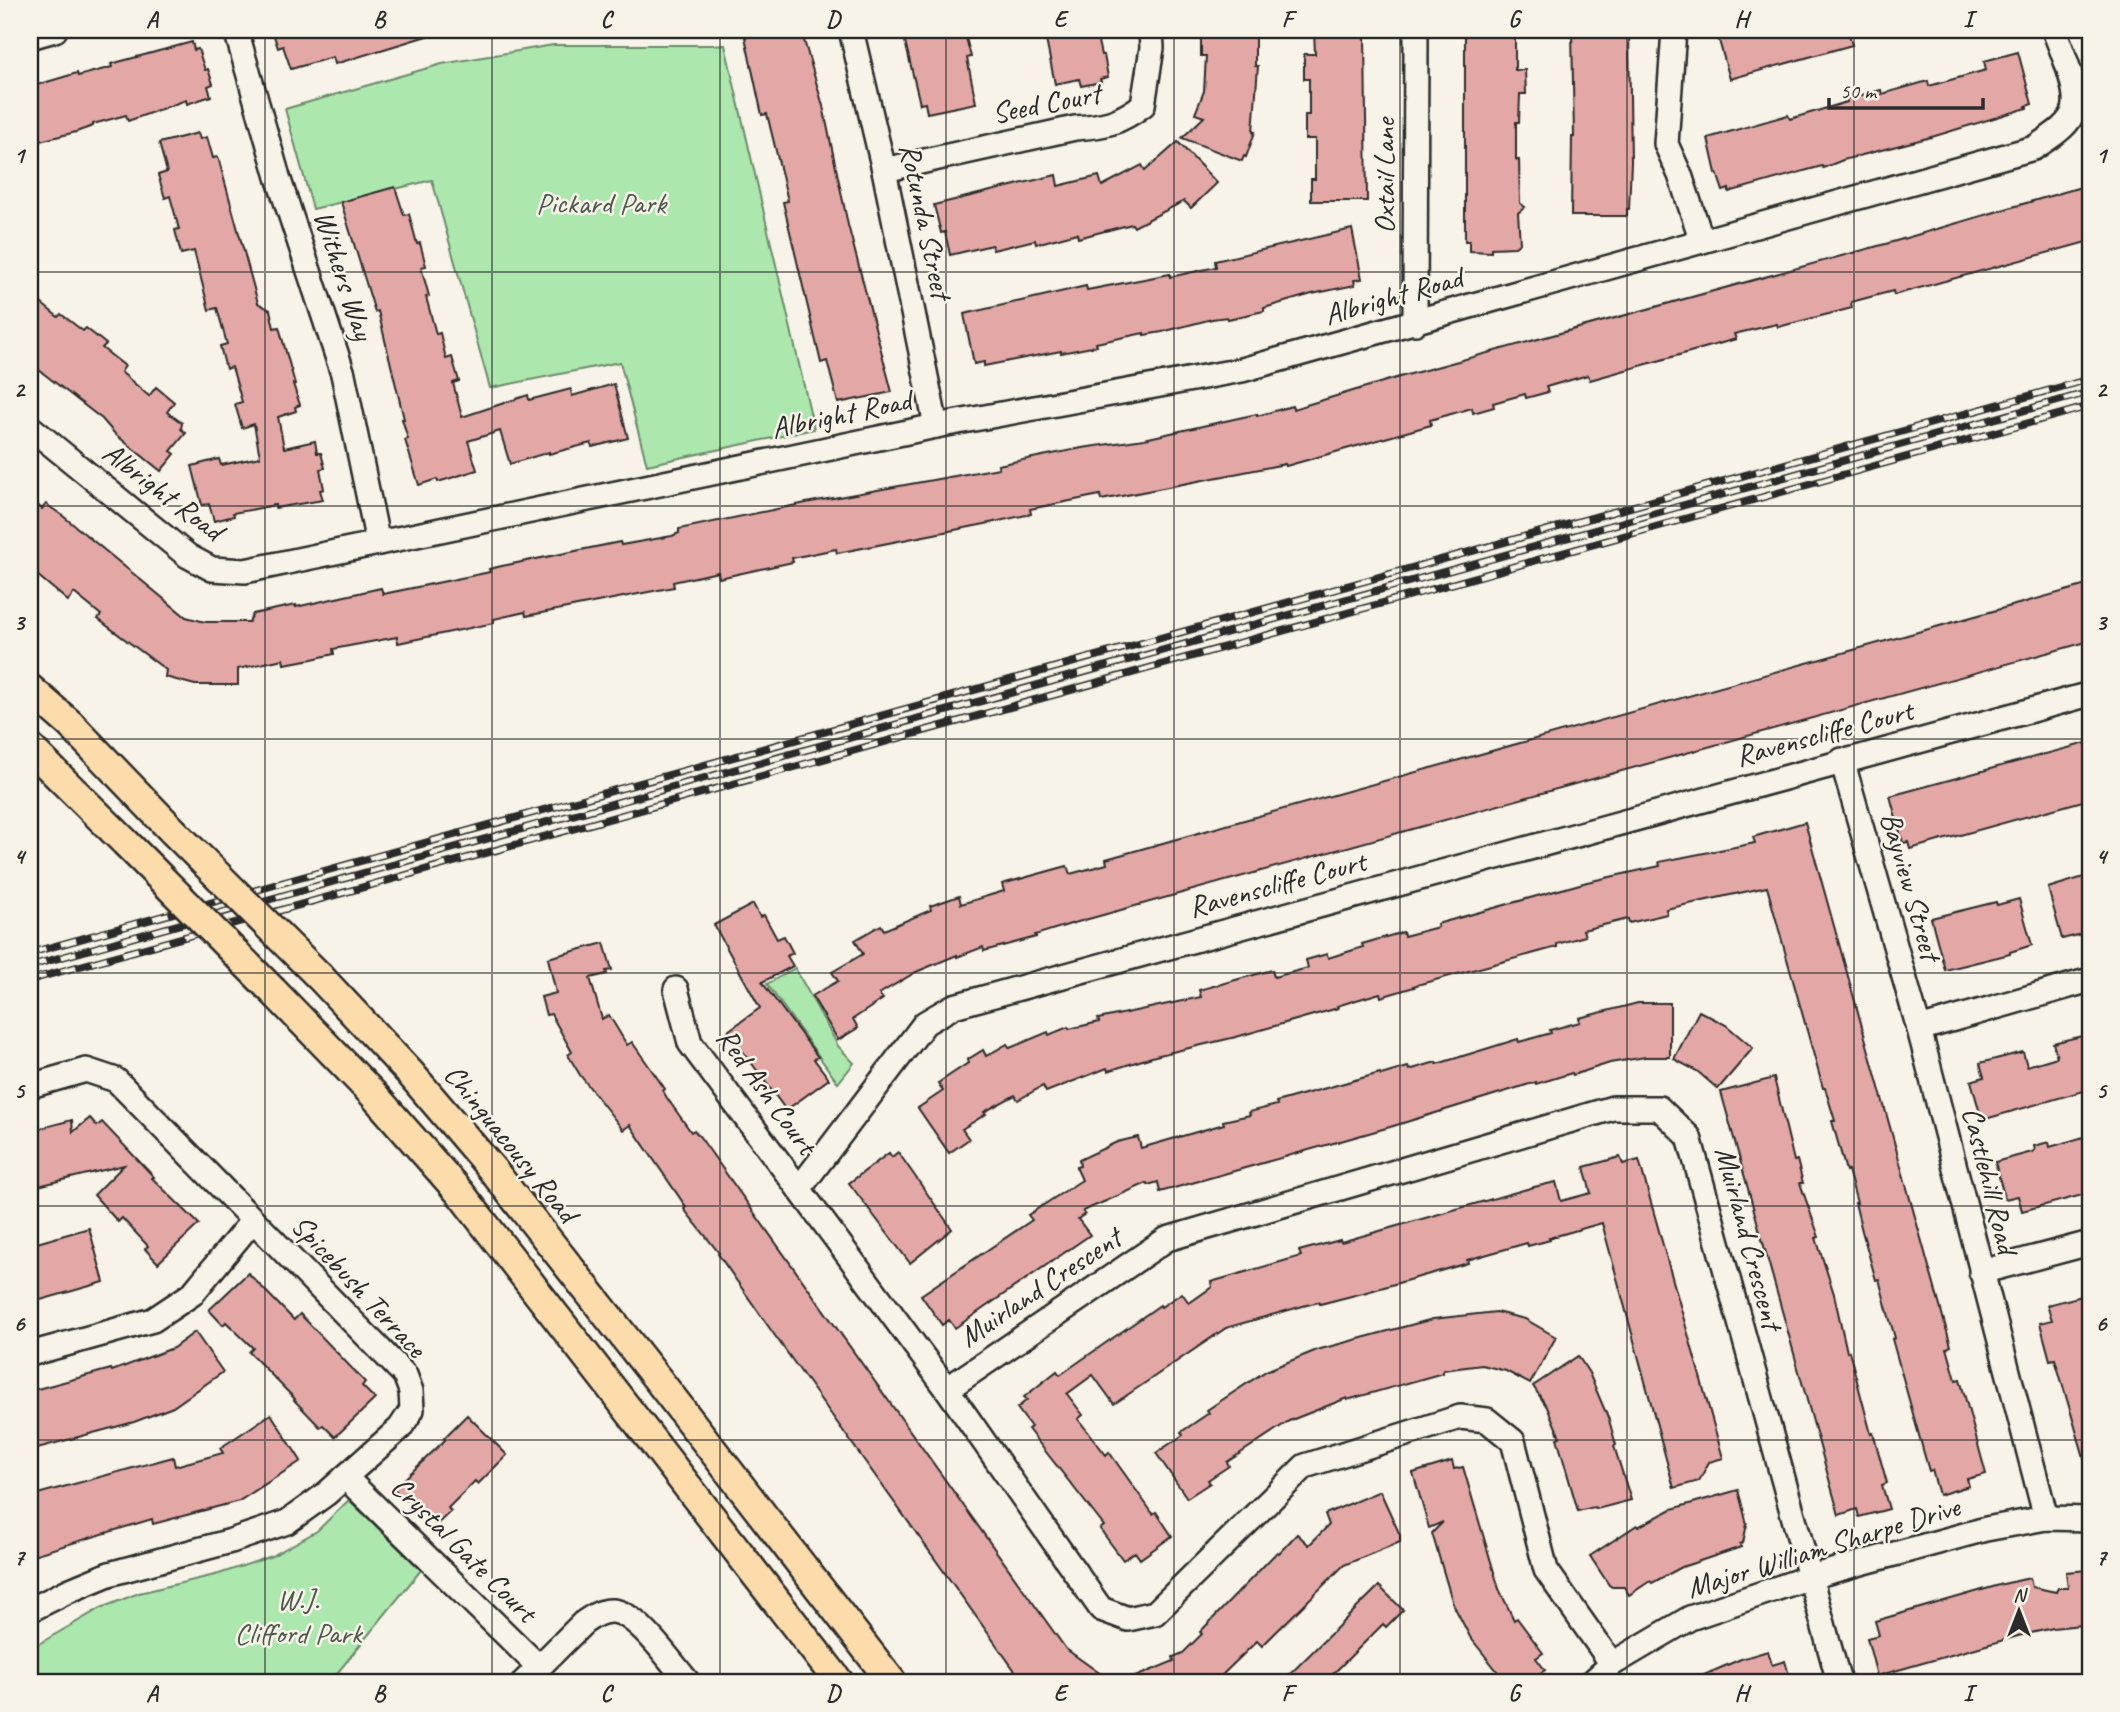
<svg xmlns="http://www.w3.org/2000/svg" width="2120" height="1712" viewBox="0 0 2120 1712" font-family="Caveat,sans-serif">
  <rect width="100%" height="100%" fill="#f7f3e8"/>
  <filter id="ink" filterUnits="userSpaceOnUse"><feTurbulence type="fractalNoise" baseFrequency=".0143" numOctaves="2"/><feDisplacementMap in="SourceGraphic" scale="14" xChannelSelector="R" yChannelSelector="G"/><feConvolveMatrix kernelMatrix="1 2 1 2 8 2 1 2 1" color-interpolation-filters="sRGB"/></filter>
  <g filter="url(#ink)">
    <g fill="#ace8ae" stroke="#6c8a6c" stroke-width="2">
      <polygon points="553,45 725,45 814,429 647,465 620,362 490,388 432,180 313,209 285,109 442,64"/>
      <polygon points="795,968 838,1046 854,1063 838,1083 767,984"/>
      <polygon points="349,1500 421,1570 330,1682 38,1682 30,1667 30,1649 101,1608 139,1593 219,1574 272,1556 317,1531"/>
    </g>
    <g fill="#e3a8a6" stroke="#2b2b2b" stroke-width="2">
      <polygon points="272,30 429,30 430,35 335,64 333,57 291,69 283,46 278,48"/>
      <polygon points="775,30 801,30 823,106 848,225 892,392 838,403 827,361 821,363 783,202 788,201 777,155 767,114 762,115 745,37"/>
      <polygon points="920,30 964,30 971,57 967,58 976,103 927,113 925,103 920,104 903,33"/>
      <polygon points="1044,30 1093,30 1094,38 1097,37 1101,55 1104,55 1108,77 1100,79 1101,82 1081,86 1079,79 1055,84"/>
      <polygon points="1201,30 1255,30 1255,66 1258,66 1253,132 1255,132 1246,157 1244,156 1242,161 1182,138 1204,117 1195,114 1204,91 1206,56 1201,56"/>
      <polygon points="1314,30 1361,30 1361,34 1365,35 1367,201 1311,201 1311,179 1315,179 1315,139 1305,139 1305,115 1309,115 1309,79 1304,79 1304,54 1315,54"/>
      <polygon points="1465,30 1515,30 1515,70 1525,70 1526,94 1520,94 1519,122 1516,122 1516,160 1519,160 1520,203 1525,207 1518,213 1520,243 1515,247 1491,248 1491,252 1469,251 1469,241 1465,241"/>
      <polygon points="1572,30 1629,30 1631,162 1629,209 1627,209 1627,216 1571,216 1572,137 1574,137"/>
      <polygon points="1716,30 1848,30 1852,45 1730,79"/>
      <polygon points="192,42 194,50 198,49 205,70 208,69 213,84 208,86 211,96 187,104 186,100 128,121 126,115 93,124 93,126 76,132 40,141 40,138 30,141 30,87 77,73 78,76 112,67 111,64"/>
      <polygon points="2018,52 2032,104 2026,106 2027,108 1935,136 1843,160 1823,168 1822,166 1729,192 1729,189 1723,191 1717,173 1716,173 1708,138 1788,115 1790,119 1847,102 1846,99 1881,90 1882,94 1928,81 1929,86 1986,70 1984,61"/>
      <polygon points="198,133 200,139 207,137 213,158 218,157 258,303 270,310 274,328 279,327 295,384 293,384 300,405 295,407 296,411 278,417 284,448 315,441 317,453 321,453 325,468 320,469 324,489 320,490 323,500 275,508 275,505 255,509 233,513 234,516 214,521 209,504 202,505 192,466 219,459 221,465 260,457 254,424 242,428 235,404 242,402 232,367 226,369 220,346 227,344 217,308 209,310 194,251 181,254 175,230 179,229 170,196 165,198 158,175 167,172 159,143"/>
      <polygon points="1178,142 1217,183 1191,208 1184,201 1134,227 1132,224 1078,238 1077,233 1036,244 1035,240 993,250 992,245 950,255 945,232 941,233 934,205 1056,175 1058,186 1099,176 1102,186 1142,165 1145,171"/>
      <polygon points="395,187 404,215 409,214 417,244 420,243 426,266 421,267 429,296 426,297 436,334 440,333 446,359 452,357 459,381 453,383 462,417 528,395 529,400 571,389 572,396 614,384 628,438 592,447 591,443 549,454 549,452 510,464 500,431 468,441 477,470 438,482 437,479 419,485 405,440 408,439 402,419 404,419 378,311 375,312 341,202"/>
      <polygon points="2081,187 2082,190 2090,188 2090,241 1894,295 1893,291 1851,302 1852,308 1778,327 1777,324 1734,334 1736,339 1590,380 1588,375 1546,387 1548,392 1526,398 1525,394 1493,403 1494,407 1473,413 1472,408 1430,420 1431,425 1286,466 1285,464 1101,500 1100,495 1030,509 1031,514 985,524 837,553 836,549 792,558 793,562 719,578 718,572 673,582 674,587 526,616 525,612 494,619 494,623 398,643 397,637 333,649 334,654 312,659 284,664 283,659 238,669 238,685 195,685 165,677 166,670 98,619 101,615 74,593 68,601 30,569 30,498 42,509 46,504 63,516 186,617 205,622 249,622 253,614 286,607 296,605 296,607 381,588 383,594 490,572 489,569 502,566 620,542 621,545 672,536 679,533 679,529 811,502 999,468 998,465 1082,448 1144,439 1234,419 1257,414 1257,416 1292,406 1293,409 1396,378 1889,243"/>
      <polygon points="1352,229 1362,279 1354,280 1355,285 1312,294 1264,308 1264,311 1228,319 1227,317 1212,319 1162,332 1144,335 1144,333 1096,343 1097,346 1061,353 1061,351 984,366 984,362 974,364 964,314 1086,286 1087,290 1170,274 1170,277 1216,267 1215,261"/>
      <polygon points="30,294 58,317 61,314 83,331 86,328 106,344 102,348 125,366 121,372 149,396 156,387 174,402 167,412 182,423 181,429 186,433 171,451 175,454 161,471 115,434 102,419 30,363"/>
      <polygon points="2090,584 2090,641 1074,923 1035,935 1036,937 984,951 983,947 957,957 957,955 916,972 879,994 883,999 853,1019 858,1028 838,1040 812,996 838,981 832,972 863,954 855,940 881,925 884,930 931,910 930,906 959,896 961,904 1004,891 1002,884 1067,866 1070,874 1107,864 1106,859 1230,824"/>
      <polygon points="2090,742 2090,799 1910,849 1908,842 1903,843 1890,796"/>
      <polygon points="1805,822 1951,1346 1947,1348 1956,1380 1960,1379 1986,1474 1967,1479 1969,1486 1939,1495 1932,1470 1929,1471 1892,1339 1895,1338 1886,1306 1879,1279 1876,1280 1862,1231 1855,1203 1857,1203 1848,1170 1846,1171 1832,1121 1835,1121 1825,1088 1823,1088 1767,887 1666,909 1667,914 1629,923 1628,919 1583,930 1585,936 1557,944 1557,947 1413,986 1414,987 1381,997 1380,993 1353,1001 1337,1006 1338,1008 1236,1037 1155,1056 1108,1071 1107,1068 1046,1092 1043,1086 1018,1100 1015,1095 984,1112 986,1114 962,1129 969,1139 949,1153 918,1108 943,1091 938,1083 968,1063 967,1060 983,1050 986,1056 1007,1044 1010,1048 1048,1032 1049,1035 1068,1027 1069,1029 1099,1022 1098,1019 1201,997 1199,990 1272,970 1274,977 1308,968 1306,960 1327,954 1328,958 1363,947 1362,944 1403,932 1404,936 1438,927 1437,924 1587,882 1660,866 1659,862 1755,843 1753,837"/>
      <polygon points="2090,875 2090,932 2062,939 2048,888"/>
      <polygon points="2019,899 2032,945 2010,952 2010,954 1945,970 1931,918 1996,902 1997,905"/>
      <polygon points="753,904 760,917 764,915 777,939 784,936 793,953 787,956 793,966 762,982 818,1057 814,1059 829,1079 786,1110 728,1031 760,1008 714,925"/>
      <polygon points="604,943 612,970 606,971 607,974 590,978 602,1019 609,1015 627,1045 632,1042 665,1089 663,1091 667,1098 691,1132 694,1130 700,1137 1066,1649 1112,1682 1023,1682 773,1333 718,1254 719,1253 684,1209 686,1207 630,1125 623,1130 580,1075 568,1055 572,1052 551,1014 546,1015 541,997 556,993 548,958"/>
      <polygon points="1638,1003 1670,1003 1670,1057 1645,1057 1610,1063 1573,1075 1572,1073 1536,1084 1536,1082 1390,1127 1160,1192 1158,1182 1148,1185 1147,1183 1083,1211 1085,1214 1078,1219 1090,1235 955,1328 949,1320 942,1325 921,1295 1032,1220 1028,1215 1082,1180 1076,1167 1080,1166 1079,1160 1117,1142 1138,1137 1141,1148 1224,1124 1223,1121 1250,1115 1249,1112 1277,1105 1276,1102 1380,1073 1381,1075 1408,1067 1409,1070 1436,1062 1437,1064 1518,1039 1519,1042 1551,1033 1550,1030 1580,1022 1579,1018"/>
      <polygon points="1699,1011 1726,1025 1753,1048 1718,1089 1697,1071 1674,1059"/>
      <polygon points="2090,1034 2090,1089 1982,1120 1971,1081 1984,1077 1980,1063 2023,1052 2027,1066 2057,1057 2053,1043"/>
      <polygon points="1774,1078 1794,1161 1797,1160 1803,1183 1800,1183 1819,1237 1816,1238 1834,1294 1847,1352 1849,1351 1866,1415 1871,1434 1873,1433 1887,1483 1882,1485 1889,1509 1859,1517 1857,1509 1839,1515 1721,1092"/>
      <polygon points="90,1118 97,1126 102,1122 154,1177 152,1178 199,1224 158,1263 145,1249 148,1246 122,1218 118,1222 94,1195 124,1165 30,1188 30,1131 72,1120 73,1132"/>
      <polygon points="2090,1135 2090,1193 2022,1211 2018,1196 2005,1199 1995,1162 2032,1152 2035,1150 2034,1146 2049,1142 2050,1147"/>
      <polygon points="898,1152 952,1229 910,1263 849,1183 889,1153 892,1157"/>
      <polygon points="1620,1157 1623,1164 1639,1160 1723,1458 1709,1462 1699,1481 1674,1488 1602,1223 1549,1238 1550,1240 1528,1246 1527,1243 1467,1260 1468,1263 1363,1293 1320,1304 1319,1302 1303,1306 1226,1328 1114,1404 1093,1375 1067,1394 1083,1415 1078,1419 1106,1455 1109,1452 1153,1514 1156,1512 1172,1536 1140,1559 1135,1552 1123,1560 1100,1529 1104,1526 1028,1429 1031,1427 1017,1408 1027,1400 1024,1397 1057,1371 1060,1375 1160,1305 1161,1307 1182,1293 1189,1303 1212,1287 1211,1282 1301,1256 1299,1251 1340,1240 1341,1242 1534,1187 1556,1182 1561,1201 1591,1193 1584,1167"/>
      <polygon points="89,1228 104,1282 30,1303 30,1245"/>
      <polygon points="248,1273 294,1320 300,1314 365,1382 362,1386 375,1399 335,1437 323,1425 320,1427 294,1400 295,1399 249,1352 253,1348 226,1322 223,1325 209,1310"/>
      <polygon points="2090,1294 2090,1463 2086,1464 2055,1359 2050,1360 2040,1323 2052,1320 2047,1305"/>
      <polygon points="1496,1312 1525,1319 1556,1337 1530,1384 1506,1371 1482,1365 1443,1370 1443,1373 1347,1400 1347,1398 1289,1421 1227,1462 1229,1466 1208,1480 1210,1483 1187,1498 1156,1453 1183,1435 1181,1432 1209,1413 1207,1410 1266,1371 1317,1350 1433,1319"/>
      <polygon points="195,1332 223,1372 173,1407 134,1422 30,1450 30,1391 111,1369 112,1371 173,1348"/>
      <polygon points="1578,1356 1589,1373 1609,1420 1616,1445 1614,1446 1631,1500 1597,1509 1594,1507 1578,1511 1557,1438 1560,1437 1547,1407 1533,1386"/>
      <polygon points="271,1414 301,1461 239,1501 153,1524 152,1519 30,1556 30,1496 173,1457 175,1466 223,1453 220,1448"/>
      <polygon points="467,1415 507,1455 478,1484 475,1481 448,1508 451,1511 436,1525 408,1497 405,1500 394,1489 445,1440 444,1438"/>
      <polygon points="1452,1461 1454,1469 1463,1467 1499,1589 1514,1620 1517,1618 1543,1653 1536,1658 1545,1670 1528,1682 1506,1682 1470,1637 1453,1604 1432,1533 1443,1522 1429,1528 1413,1473"/>
      <polygon points="1738,1490 1747,1524 1743,1543 1740,1544 1741,1547 1682,1567 1652,1583 1650,1581 1629,1595 1624,1587 1612,1587 1609,1585 1590,1556 1637,1525 1638,1527 1672,1509"/>
      <polygon points="1380,1491 1400,1535 1400,1542 1344,1565 1262,1646 1257,1641 1215,1682 1123,1682 1174,1661 1173,1657 1183,1653 1202,1634 1200,1632 1277,1552 1279,1553 1297,1534 1309,1545 1329,1525 1325,1514"/>
      <polygon points="2087,1570 2090,1624 2053,1628 2018,1636 1877,1676 1867,1638 1879,1635 1875,1621 2003,1584 2030,1578 2032,1587 2056,1592 2058,1588 2068,1588 2066,1572"/>
      <polygon points="1379,1586 1403,1610 1386,1627 1383,1624 1325,1682 1282,1682"/>
      <polygon points="1768,1651 1772,1665 1785,1661 1791,1682 1688,1682 1741,1659"/>
    </g>
    <g fill="none" stroke-linecap="round" stroke-linejoin="round">
      <defs>
        <g id="minor">
          <polyline points="236,30 278,177 343,374 378,543"/>
          <polyline points="851,30 884,170 936,426"/>
          <polyline points="1674,30 1666,144 1680,175 1702,241"/>
          <polyline points="30,37 55,30"/>
          <path d="M 884,170 L 1075,128 C 1105,126 1119,123 1143,105 L 1152,48 L 1151,30"/>
          <polyline points="1415,323 1416,30"/>
          <path d="M 30,427 L 188,556 L 212,569 L 245,571 L 936,426 L 1242,370 L 2034,148 C 2048,138 2069,127 2074,110 C 2080,90 2061,49 2054,30"/>
          <polyline points="1842,760 1919,1029"/>
          <polyline points="676,989 690,1043 799,1189"/>
          <polyline points="30,1086 86,1070 116,1080 405,1375 411,1391 412,1410 400,1428 326,1494 287,1522 231,1541 109,1574 68,1591 30,1610"/>
          <polyline points="1981,1272 2090,1243"/>
          <polyline points="30,1354 153,1320 192,1294 253,1220"/>
          <polyline points="947,1389 799,1189 925,1023 954,1006 2090,694"/>
          <polyline points="345,1477 539,1667"/>
          <polyline points="2046,1518 1919,1029 2090,980"/>
          <polyline points="1612,1664 1546,1570 1513,1441 1487,1420 1460,1417 1305,1466 1155,1613 1128,1619 1101,1609 947,1389 1167,1239 1613,1108 1659,1108 1689,1137 1839,1682"/>
          <path d="M 524,1682 L 583,1623 C 592,1617 601,1610 613,1611 C 638,1613 672,1664 688,1682"/>
          <polyline points="1592,1682 1612,1664 1690,1618 1810,1577 1986,1529 2046,1518 2090,1519"/>
        </g>
        <g id="major">
          <polyline points="30,689 70,724 173,831"/>
          <polyline points="30,748 125,842"/>
          <polyline points="320,977 410,1073 491,1168 659,1381 892,1682"/>
          <polyline points="273,991 373,1094 461,1194 839,1682"/>
        </g>
      </defs>
      <use href="#minor" stroke="#2b2b2b" stroke-width="28"/>
      <use href="#major" stroke="#2b2b2b" stroke-width="33"/>
      <use href="#minor" stroke="#f7f3e8" stroke-width="23"/>
      <use href="#major" stroke="#fddcac" stroke-width="28"/>
      <defs>
        <g id="rail">
          <polyline points="30,953 2090,379"/>
          <polyline points="30,966 2090,392"/>
          <polyline points="30,980 2090,406"/>
        </g>
      </defs>
      <use href="#rail" stroke="#2b2b2b" stroke-width="8"/>
      <use href="#rail" stroke="#f7f3e8" stroke-width="5" stroke-dasharray="16" stroke-linecap="butt"/>
      <defs>
        <g id="major-bridge">
          <polyline points="173,831 320,977"/>
          <polyline points="125,842 273,991"/>
        </g>
      </defs>
      <use href="#major-bridge" stroke="#2b2b2b" stroke-width="33" stroke-linecap="butt"/>
      <use href="#major-bridge" stroke="#fddcac" stroke-width="28"/>
    </g>
  </g>
  <path fill="none" stroke="#2b2b2b" stroke-width="2" stroke-opacity="0.55" d="M 265,30 L 265,1682M 492,30 L 492,1682M 720,30 L 720,1682M 946,30 L 946,1682M 1174,30 L 1174,1682M 1400,30 L 1400,1682M 1627,30 L 1627,1682M 1854,30 L 1854,1682M 30,272 L 2090,272M 30,506 L 2090,506M 30,739 L 2090,739M 30,973 L 2090,973M 30,1206 L 2090,1206M 30,1440 L 2090,1440"/>
  <g text-anchor="middle" dominant-baseline="central" stroke-width="5" stroke-linejoin="round" paint-order="stroke">
    <g font-size="30" fill="#2b2b2b" stroke="#f7f3e8">
      <text transform="translate(1046 103) rotate(-11)">Seed Court</text>
      <text transform="translate(1384 176) rotate(-90)">Oxtail Lane</text>
      <text transform="translate(926 221) rotate(78)">Rotunda Street</text>
      <text transform="translate(344 275) rotate(72)">Withers Way</text>
      <text transform="translate(1393 296) rotate(-16)">Albright Road</text>
      <text transform="translate(841 414) rotate(-12)">Albright Road</text>
      <text transform="translate(163 491) rotate(37)">Albright Road</text>
      <text transform="translate(1824 733) rotate(-15)">Ravenscliffe Court</text>
      <text transform="translate(1277 884) rotate(-15)">Ravenscliffe Court</text>
      <text transform="translate(1911 886) rotate(74)">Bayview Street</text>
      <text transform="translate(767 1091) rotate(54)">Red Ash Court</text>
      <text transform="translate(511 1143) rotate(51)">Chinguacousy Road</text>
      <text transform="translate(1990 1180) rotate(76)">Castlehill Road</text>
      <text transform="translate(1749 1238) rotate(75)">Muirland Crescent</text>
      <text transform="translate(359 1286) rotate(47)">Spicebush Terrace</text>
      <text transform="translate(1040 1287) rotate(-34)">Muirland Crescent</text>
      <text transform="translate(1823 1547) rotate(-17)">Major William Sharpe Drive</text>
      <text transform="translate(464 1549) rotate(45)">Crystal Gate Court</text>
    </g>
    <g font-size="30" fill="#4b5a4c" stroke="#f7f3e8">
      <text x="601" y="203">Pickard Park</text>
      <text x="298" y="1599">W.J.<tspan x="298" dy="34">Clifford Park</tspan></text>
    </g>
  </g>
  <rect width="2120" height="1712" fill="none" stroke="#f7f3e8" stroke-width="77"/>
  <g transform="translate(2019 1611)" stroke="#f7f3e8" stroke-width="5" paint-order="stroke">
  <path d="M0-5L12 26L0 18L-12 26Z" fill="#2b2b2b"/>
  <text y="-10" font-size="19" font-weight="bold" text-anchor="middle" fill="#2b2b2b">N</text>
  </g>
  <path d="M1829 98v10h154v-10" fill="none" stroke="#2b2b2b" stroke-width="3.5"/>
  <text x="1840" y="98" font-size="21" fill="#2b2b2b" stroke="#f7f3e8" stroke-width="5" paint-order="stroke">50 m</text>
  <rect x="38" y="38" width="2044" height="1636" fill="none" stroke="#2b2b2b" stroke-width="2.5"/>
  <g font-size="23" text-anchor="middle" font-weight="bold" fill="#2b2b2b">
    <text x="152" y="27">A</text>
    <text x="379" y="27">B</text>
    <text x="606" y="27">C</text>
    <text x="833" y="27">D</text>
    <text x="1060" y="27">E</text>
    <text x="1287" y="27">F</text>
    <text x="1514" y="27">G</text>
    <text x="1741" y="27">H</text>
    <text x="1968" y="27">I</text>
    <text x="19" y="163">1</text>
    <text x="2101" y="163">1</text>
    <text x="19" y="397">2</text>
    <text x="2101" y="397">2</text>
    <text x="19" y="630">3</text>
    <text x="2101" y="630">3</text>
    <text x="19" y="864">4</text>
    <text x="2101" y="864">4</text>
    <text x="19" y="1098">5</text>
    <text x="2101" y="1098">5</text>
    <text x="19" y="1331">6</text>
    <text x="2101" y="1331">6</text>
    <text x="19" y="1565">7</text>
    <text x="2101" y="1565">7</text>
    <text x="152" y="1701">A</text>
    <text x="379" y="1701">B</text>
    <text x="606" y="1701">C</text>
    <text x="833" y="1701">D</text>
    <text x="1060" y="1701">E</text>
    <text x="1287" y="1701">F</text>
    <text x="1514" y="1701">G</text>
    <text x="1741" y="1701">H</text>
    <text x="1968" y="1701">I</text>
  </g>
</svg>
